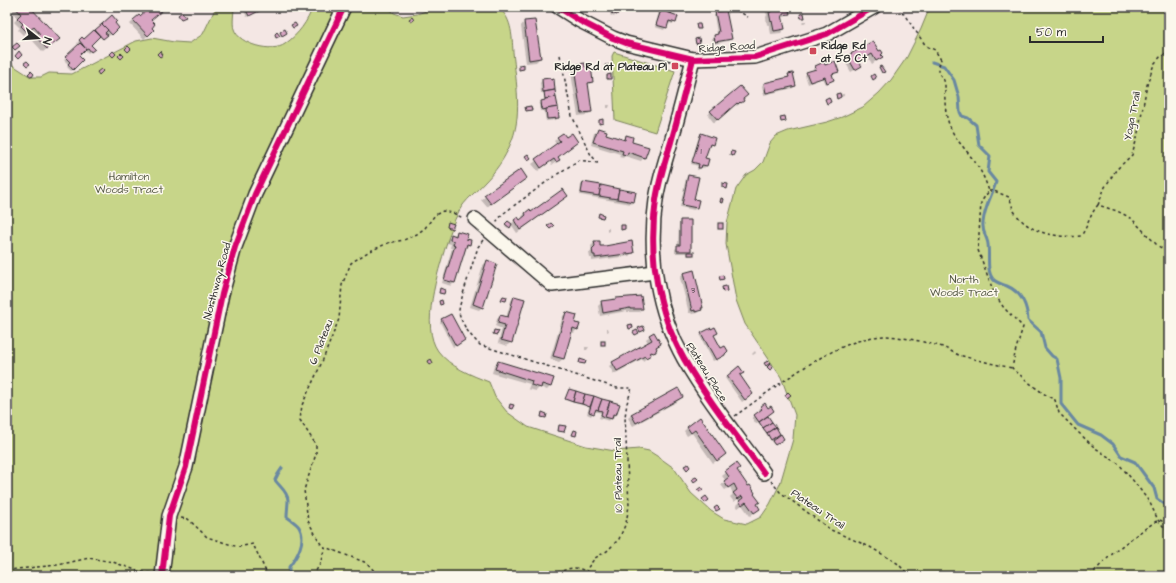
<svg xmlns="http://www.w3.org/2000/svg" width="1176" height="583" viewBox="0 0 1176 583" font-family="'Architects Daughter',sans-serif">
  <rect width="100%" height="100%" fill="#f4e7e4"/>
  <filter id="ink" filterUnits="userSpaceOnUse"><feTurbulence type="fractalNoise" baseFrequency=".025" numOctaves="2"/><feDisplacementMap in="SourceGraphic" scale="8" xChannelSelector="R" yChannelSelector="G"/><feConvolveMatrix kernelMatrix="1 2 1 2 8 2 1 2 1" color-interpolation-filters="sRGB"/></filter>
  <g filter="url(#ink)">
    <g fill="#c7d589" stroke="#79805a">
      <path d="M 216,7 L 234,7 C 234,13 232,23 234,29 C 239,45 273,53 285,44 C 299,34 307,22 313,7 L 387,7 L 394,13 L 403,16 L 417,14 L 438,7 L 496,7 C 512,15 512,36 513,52 C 516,82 523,117 510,145 C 505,158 495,172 485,182 C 476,192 465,200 459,211 C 453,222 450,234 446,245 C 438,272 420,326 438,351 C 450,367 471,375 489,382 L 495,397 L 507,412 L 528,427 L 586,446 L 615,451 L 639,449 L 649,451 L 660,458 L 674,468 L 691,493 L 711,511 L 724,519 L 747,524 L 761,517 L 770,504 L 780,484 L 793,439 L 795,415 L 781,377 L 745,324 L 736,300 L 726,244 L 727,223 L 736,189 L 746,175 L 755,170 L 763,162 L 770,143 L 776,136 L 788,131 L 827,122 L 842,117 L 863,107 L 879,93 L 891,80 L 907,57 L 921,29 L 930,7 L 1169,7 L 1169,576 L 7,576 L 7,58 L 14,66 L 31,77 L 41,77 L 49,73 L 72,74 L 136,41 L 152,38 L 174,42 L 190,43 L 203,34 Z"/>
      <polygon points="614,52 675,71 655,132 615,120 612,56"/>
    </g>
    <g fill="#0003">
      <polygon points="17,7 29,7 55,42 43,52 33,41 37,38 30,29 23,35 18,30 20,28 14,22 18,18 12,12"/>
      <polygon points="152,7 161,7 150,21 150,28 153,30 144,39 130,24 139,16 140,18"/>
      <polygon points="250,7 267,7 247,17 244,11"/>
      <polygon points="604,7 615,7 616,14 614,17 610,15 611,13 603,10"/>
      <polygon points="660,7 673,7 670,14 675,22 673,24 668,23 664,30 655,27"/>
      <polygon points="764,7 785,7 786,11 789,13 785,17 782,17 784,29 781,33 771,34 769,24 767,25 766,17 767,15"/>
      <polygon points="831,7 840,7 834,12"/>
      <polygon points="716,13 731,39 728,41 713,44 712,38 717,34 714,15"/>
      <polygon points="803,21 806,21 806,22 802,24"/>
      <polygon points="524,22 540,58 536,62 526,63 521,26"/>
      <polygon points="114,23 118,28 109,36 107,34 102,39 99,36 90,45 93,49 88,53 85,50 78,56 82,60 71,71 67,67 69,65 64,60 79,45 77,43 82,38 84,41 102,25"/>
      <polygon points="873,42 881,57 872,64 868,57 859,62 861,66 851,72 844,60 848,57"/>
      <polygon points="578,65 584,68 592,81 587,85 591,112 587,115 578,116 571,73"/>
      <polygon points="815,66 825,66 838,71 831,75 833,80 830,82 825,84 822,78 808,84 805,75 814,70 813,69"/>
      <polygon points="789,75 795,86 793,88 764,95 762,86 764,83 787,78"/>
      <polygon points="550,79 550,81 553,80 558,117 556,120 546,121 544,111 540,111 539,104 545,100 544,93 541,93 540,83 542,80"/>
      <polygon points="842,94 844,94 844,96 841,97 841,96 836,99 836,95 840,96"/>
      <polygon points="741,100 743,101 737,106 736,105 734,106 733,105 714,123 708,115 711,111"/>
      <polygon points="607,105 610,105 609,108 607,108"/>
      <polygon points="598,129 605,135 623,140 626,136 631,143 644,157 641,161 625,156 623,158 619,157 620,154 591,145 594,133"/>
      <polygon points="563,134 557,157 559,160 552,165 550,162 538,171 532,164 557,145 554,141"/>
      <polygon points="701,134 712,144 710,146 708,146 704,159 706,166 704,168 701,167 698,170 697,170 698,166 691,164 699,136"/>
      <polygon points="520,170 526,178 487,207 481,200"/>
      <polygon points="688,176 693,200 698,201 696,208 694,210 680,207 686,178"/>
      <polygon points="583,183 635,192 633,202 631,204 580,195 581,185"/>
      <polygon points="567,196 517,233 511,224 508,228 505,226 508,222 511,224 518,218 520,221 523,218 522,217 525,213 531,213"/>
      <polygon points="681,221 690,251 688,253 693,255 692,256 688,256 688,253 675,253 675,249 678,246 679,223"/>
      <polygon points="609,228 609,231 607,232 607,229"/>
      <polygon points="458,232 465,239 470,241 469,245 466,248 455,282 451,286 442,283 452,248 450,248 451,244 447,243 448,239"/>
      <polygon points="595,242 599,246 632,253 629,256 592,261 592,258 590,258 589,253 592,251 591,246"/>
      <polygon points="487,262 482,307 479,310 470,307 483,265"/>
      <polygon points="683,274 702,307 697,313 692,314 691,313 689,313 680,278"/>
      <polygon points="514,297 511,342 507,346 498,343 502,329 495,326 497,319 501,316 506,318 511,301"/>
      <polygon points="602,302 642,308 639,312 627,312 627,311 600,316 598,306"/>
      <polygon points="566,313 577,329 574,333 571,332 563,359 559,362 550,359 563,316"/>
      <polygon points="442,320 464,340 462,342 453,347 440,322"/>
      <polygon points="607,328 608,328 609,331 607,332"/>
      <polygon points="717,333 714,335 724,355 713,361 700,336 702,334"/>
      <polygon points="650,336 660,344 656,348 655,351 643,361 642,359 614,374 609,366 613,363 648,343 646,339"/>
      <polygon points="585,347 589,347 587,350 585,350"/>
      <polygon points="755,351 756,353 753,355 752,354"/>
      <polygon points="498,362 551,386 547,390 540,387 536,391 528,389 530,384 492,373 494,366"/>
      <polygon points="739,368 739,376 750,396 742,402 725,378"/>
      <polygon points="569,390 618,405 615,415 613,417 612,416 609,421 599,418 601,413 594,411 591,416 587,414 589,407 565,400"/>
      <polygon points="682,397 678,401 633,426 628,418 632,415"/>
      <polygon points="761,407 783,439 774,445 758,422 756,424 752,418 761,412 759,409"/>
      <polygon points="691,424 725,454 721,458 713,463 692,433 687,436 684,431"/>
      <polygon points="736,465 736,470 759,509 750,516 742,505 738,508 736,505 740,501 738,499 734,502 730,497 733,494 730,487 725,490 721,485 726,481 722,476"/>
    </g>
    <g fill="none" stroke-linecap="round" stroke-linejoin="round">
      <g stroke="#6988a1" stroke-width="3">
        <path d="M 932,62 L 944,66 L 954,80 L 959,97 L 960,112 L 962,116 L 968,118 L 976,125 L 979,145 L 990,156 L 988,172 L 996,182 C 992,196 984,208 983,223 C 982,230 985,234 987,240 C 991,250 985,270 993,279 C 996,283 1002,284 1007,286 C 1021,292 1027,305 1028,320 L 1041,332 L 1045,348 L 1052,356 L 1057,359 L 1061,378 L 1061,404 L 1078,425 L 1101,435 L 1113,444 L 1121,456 L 1135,462 L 1154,488 L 1157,499 L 1169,507"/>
        <path d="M 282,468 L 278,474 L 275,480 C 279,486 288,492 288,500 C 288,505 287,511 287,517 C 291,520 296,523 299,527 C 307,540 297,557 289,567 L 289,576"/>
        <polyline points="1169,522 1168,527 1169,529"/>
      </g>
    </g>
    <g fill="#d8a5c2" stroke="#2b2b2b">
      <polygon points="15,7 30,7 60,39 47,49 36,37 40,34 34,27 27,32 21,26 23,24 17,18 21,14"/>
      <polygon points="150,7 162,7 164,9 151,20 155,24 152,28 154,30 148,36 133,20 139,15 140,16"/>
      <polygon points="248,7 267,7 249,16 245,8"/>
      <polygon points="605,7 619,7 617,15 611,13 612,11 604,8"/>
      <polygon points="661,7 674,7 671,14 661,10"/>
      <polygon points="770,7 786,7 787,10 789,10 790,14 782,15 785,29 774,31 772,21 771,22 769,12 771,12"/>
      <polygon points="661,10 678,16 676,23 669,21 667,28 656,25"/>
      <polygon points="726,10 732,39 715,42 714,35 718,34 718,32 719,32 715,12"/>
      <polygon points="182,12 186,17 181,19 178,15"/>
      <polygon points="804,13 805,18 801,18 800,14"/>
      <polygon points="112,15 117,21 115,23 119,28 112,35 102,24"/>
      <polygon points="412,17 414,20 411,22 409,19"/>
      <polygon points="535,20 541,58 529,60 524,21"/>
      <polygon points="295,23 297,26 293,28 291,25"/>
      <polygon points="102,24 108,30 105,33 108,35 103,39 95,30"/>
      <polygon points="696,24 700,24 701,29 697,29"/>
      <polygon points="285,29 287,33 282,36 280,32"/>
      <polygon points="94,30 100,36 91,45 95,49 91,52 88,48 86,49 79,40 82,37 84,39"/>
      <polygon points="277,32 280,36 276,38 275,34"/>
      <polygon points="699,38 700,43 696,44 695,39"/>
      <polygon points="9,40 11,43 8,46 7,41"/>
      <polygon points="873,41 879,51 881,50 883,53 881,55 883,57 876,61 872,54 859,62 862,66 855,70 847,56"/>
      <polygon points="17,43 20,46 15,50 12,47"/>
      <polygon points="80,43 86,49 79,56 83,60 73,70 68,64 70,62 65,57"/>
      <polygon points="128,46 131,49 128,52 125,49"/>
      <polygon points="19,51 22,55 18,59 15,56"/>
      <polygon points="113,51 116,54 113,57 110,54"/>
      <polygon points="160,51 163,55 160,57 157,54"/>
      <polygon points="121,53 124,56 121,59 118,56"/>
      <polygon points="27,61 30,64 27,66 24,63"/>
      <polygon points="835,61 839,72 832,74 834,80 827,83 825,77 810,82 806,72 816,69 815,66 824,62 825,65"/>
      <polygon points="585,63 585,67 591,66 593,82 588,83 592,112 581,113 574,68 578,68 578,64"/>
      <polygon points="524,64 524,69 519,70 519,65"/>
      <polygon points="605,65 610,65 610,69 606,70"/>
      <polygon points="881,66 885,72 882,73 879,67"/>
      <polygon points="101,69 103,71 99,75 97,72"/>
      <polygon points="31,71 34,74 32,77 28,74"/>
      <polygon points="793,73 796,86 766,93 764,83 789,77 788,74"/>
      <polygon points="611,74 611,79 607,79 607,75"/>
      <polygon points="874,74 876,78 873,80 871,76"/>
      <polygon points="550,78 551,80 554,79 555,90 543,92 542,79"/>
      <polygon points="740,86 748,95 743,99 744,101 741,103 740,102 738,104 737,103 718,120 710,111"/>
      <polygon points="555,90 556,97 545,99 544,92"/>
      <polygon points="840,93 841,97 837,99 836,94"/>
      <polygon points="556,97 558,107 542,110 541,101 545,100 545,99"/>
      <polygon points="829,97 831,102 827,104 825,99"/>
      <polygon points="531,106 532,110 526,111 525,107"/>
      <polygon points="558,107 559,118 547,119 546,109"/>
      <polygon points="785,116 786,121 781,122 780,117"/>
      <polygon points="603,119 603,123 599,124 599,120"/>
      <polygon points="598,128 607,131 606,134 625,140 626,135 633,137 632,142 649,147 645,158 628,152 627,155 622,154 623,151 593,142"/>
      <polygon points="563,133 566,137 572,133 578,142 558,157 560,160 556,162 554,159 541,168 535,159 560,141 557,137"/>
      <polygon points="701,133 715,138 713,145 710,144 705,158 709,159 707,166 702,165 701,168 698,168 699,164 692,162"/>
      <polygon points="731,151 735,152 733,156 730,155"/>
      <polygon points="528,154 531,158 528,160 525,156"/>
      <polygon points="521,169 527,178 491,204 484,195"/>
      <polygon points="688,175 699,177 694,199 699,200 697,208 682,205"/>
      <polygon points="583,182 601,185 599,196 581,193"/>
      <polygon points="722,183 728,184 727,189 722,187"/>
      <polygon points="601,185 619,189 617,199 599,196"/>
      <polygon points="563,189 568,196 520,230 514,220 518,217 520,220 526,215 525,213 530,209 531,212"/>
      <polygon points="619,189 636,192 634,202 617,199"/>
      <polygon points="721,198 724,199 723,203 720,202"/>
      <polygon points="599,213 604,215 603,218 598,217"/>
      <polygon points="680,220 691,220 691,251 677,251 677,245 680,245"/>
      <polygon points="508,221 512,224 510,228 505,224"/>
      <polygon points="448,222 454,224 452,229 447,227"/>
      <polygon points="551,223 554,226 550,229 547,226"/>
      <rect x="718" y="223" width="5" height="6"/>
      <polygon points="621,225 625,225 625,229 621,230"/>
      <polygon points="457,231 468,234 466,239 471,240 470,245 467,244 455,283 444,280 455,245 453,245 454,241 450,240 451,234 456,236"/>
      <polygon points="594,241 600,241 600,246 605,246 632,241 634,253 595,258 595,255 593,255 592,249 595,246"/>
      <rect x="688" y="252" width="6" height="3"/>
      <polygon points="487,260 497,264 483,308 473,304"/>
      <polygon points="694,270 703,308 701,308 702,310 695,312 695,310 692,311 683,273"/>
      <polygon points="723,275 724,279 720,280 719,276"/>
      <polygon points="726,286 727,291 723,292 722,287"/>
      <polygon points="440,288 445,290 444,294 439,293"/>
      <polygon points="503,296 507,297 506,301 501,300"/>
      <polygon points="514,296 525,299 512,343 501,340 505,325 498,323 500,315 508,317"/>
      <polygon points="641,296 643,309 630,309 630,308 603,313 601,301 616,299 616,298"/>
      <polygon points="442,300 443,304 440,305 439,301"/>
      <polygon points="566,312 577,315 575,323 580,324 578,330 573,328 564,359 553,356"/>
      <polygon points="451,314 465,340 456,346 441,319"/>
      <polygon points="632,324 633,328 629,329 628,325"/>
      <polygon points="643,326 645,330 640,332 638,328"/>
      <polygon points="715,327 718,333 714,335 721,348 725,346 728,351 725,354 725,355 716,360 701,333 711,328 711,329"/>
      <polygon points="494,330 499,331 497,335 493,334"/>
      <polygon points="637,330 639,333 635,335 633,332"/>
      <polygon points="654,332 661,344 656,347 657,349 656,350 656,352 653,353 652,352 650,353 651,355 646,358 645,356 617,371 612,362 652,340 649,335"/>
      <rect x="601" y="341" width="4" height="4"/>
      <polygon points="431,359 433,363 430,365 428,361"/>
      <polygon points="580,359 586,361 585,364 579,363"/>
      <polygon points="498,361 554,378 551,387 542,384 541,388 531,385 532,381 495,369"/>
      <polygon points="768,361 770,363 766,366 764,363"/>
      <polygon points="770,364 773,368 770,370 767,367"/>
      <polygon points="739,366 744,373 740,375 753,394 745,400 727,376"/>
      <polygon points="678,388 683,397 636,423 631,414"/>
      <polygon points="569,389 576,391 573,402 565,399"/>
      <polygon points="576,391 585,394 582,404 573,402"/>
      <polygon points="788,392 791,395 787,398 785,395"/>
      <polygon points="585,394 594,396 590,407 582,404"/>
      <polygon points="594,396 602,399 598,410 596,409 594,414 589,412"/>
      <polygon points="602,399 610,401 605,417 601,415 602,411 598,410"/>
      <polygon points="610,401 620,404 616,415 613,414 612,419 605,417"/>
      <polygon points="765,403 768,408 771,406 774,411 759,422 754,415 762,409 760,407"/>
      <polygon points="510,404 514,405 512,409 509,408"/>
      <polygon points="542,412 547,414 546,418 541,417"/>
      <polygon points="768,416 772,422 763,428 759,422"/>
      <polygon points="700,417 726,454 717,461 695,430 691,433 687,427"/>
      <polygon points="772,422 776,427 767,433 763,428"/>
      <polygon points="559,425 566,426 564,432 558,431"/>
      <polygon points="776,427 780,434 771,440 767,433"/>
      <polygon points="574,430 577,431 576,436 572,435"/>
      <polygon points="781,434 784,439 775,445 772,441"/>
      <polygon points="736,463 740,468 737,470 748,486 750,485 755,493 754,494 760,502 757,504 760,509 754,513 746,502 742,505 739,501 743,498 742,496 738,499 733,493 737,490 734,484 728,488 724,481 729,477 725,471"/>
      <polygon points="688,464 690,467 687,470 684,466"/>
      <polygon points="696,477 698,479 694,482 692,479"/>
      <polygon points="701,487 703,490 699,492 697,490"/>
      <polygon points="706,496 709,500 705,503 702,499"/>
      <polygon points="717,506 720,509 716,511 714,508"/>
    </g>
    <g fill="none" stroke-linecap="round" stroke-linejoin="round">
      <defs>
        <g id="minor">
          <polyline points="558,7 580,21 613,38 626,43 693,59 755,57 827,34 874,7"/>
          <path d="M 693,59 C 686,87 679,114 671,142 C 665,161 659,180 656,200 C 648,254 657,311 684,359 C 707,399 737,436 764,473"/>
          <polyline points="475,219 552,285 655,272"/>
          <polyline points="162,576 169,516 186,467 222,294 235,247 255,194 344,7"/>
        </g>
      </defs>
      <use href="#minor" stroke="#2b2b2b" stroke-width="16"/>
      <g stroke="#2b2b2b" stroke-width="1.5" stroke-dasharray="3 3" stroke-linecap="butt">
        <polyline points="732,7 748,17"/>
        <path d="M 899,7 L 926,46 L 935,50 L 941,60 L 939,65 L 939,74 C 948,81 944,89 945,100 C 945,106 946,115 948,121 C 952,136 963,146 972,158 C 980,168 985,179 989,191 L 981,202 L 978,250 L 994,293 L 1004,308 L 1023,327 L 1016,349 L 1012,368 C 1026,380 1039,392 1055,400 L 1059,413 L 1079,433 L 1094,447 L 1119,464 L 1136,484 L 1150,503 L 1158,520 L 1169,533"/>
        <polyline points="560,55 572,116 591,155 598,163"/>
        <path d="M 989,191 L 994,191 L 1009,197 C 1011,201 1012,207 1014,211 C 1028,234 1058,238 1081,236 C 1088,226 1090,214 1098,205 L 1117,211 L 1131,218 L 1158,246 L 1169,252"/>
        <polyline points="1098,205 1105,187 1116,170 1132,155 1137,138 1147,85 1154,64 1161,56 1169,52"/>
        <polyline points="496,222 504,213 556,175 579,160 598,163"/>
        <path d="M 483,240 L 478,247 C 475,257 458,306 459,312 C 462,326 471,336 480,345 L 617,388 L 632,388 L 627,403 L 625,417 L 629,506 L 626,523 L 619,539 L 607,551 L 595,558 L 586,570"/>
        <path d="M 735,416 C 773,389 838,336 886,336 C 904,337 925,342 943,347 C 948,349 953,353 959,355 C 976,360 994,364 1012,368"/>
        <polyline points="771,481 780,492 831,530 870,547 897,563 910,576"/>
        <polyline points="181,518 188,519 207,537 238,547 253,544 268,576"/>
        <polyline points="1160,520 1169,525"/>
        <polyline points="7,570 58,565 89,558 113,562 141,572 152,573"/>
        <polyline points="313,576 320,564 325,547"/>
        <polyline points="375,576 375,572 367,563 322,546 308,521 304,490 316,454 316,445 300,420 302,405 322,362 339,319 342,285 351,263 368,252 388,243 404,240 417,234 425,228 435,215 443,211 453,213 463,218"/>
        <path d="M 552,576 C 569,567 577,564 594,576"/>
        <path d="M 1090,576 C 1111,553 1132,537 1158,520"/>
      </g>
      <use href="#minor" stroke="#fbf7ec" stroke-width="13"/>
      <defs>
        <g id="cycleway">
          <polyline points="558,7 580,21 613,38 626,43 693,59 755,57 827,34 874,7"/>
          <path d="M 693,59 C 686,87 679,114 671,142 C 665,161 659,180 656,200 C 648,254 657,311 684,359 C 707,399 737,436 764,473"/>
          <polyline points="162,576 169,516 186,467 222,294 235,247 255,194 344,7"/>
        </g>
      </defs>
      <use href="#cycleway" stroke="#fbf7ec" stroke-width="8"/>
      <use href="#cycleway" stroke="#d6006c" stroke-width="6"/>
    </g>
  </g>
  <g fill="#d1495b" stroke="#fbf7ec" stroke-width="1.5">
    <rect x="809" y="47" width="8" height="8" rx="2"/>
    <rect x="671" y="62" width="8" height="8" rx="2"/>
  </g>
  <g text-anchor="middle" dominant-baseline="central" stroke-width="3" stroke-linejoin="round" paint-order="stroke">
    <g font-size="9" fill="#564a51">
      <text x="701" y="151">1</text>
      <text x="693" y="290">3</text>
    </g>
    <g font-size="11" font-weight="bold" fill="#2b2b2b" stroke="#fbf7ec" text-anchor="start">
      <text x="821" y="45">Ridge Rd<tspan x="821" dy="13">at 58 Ct</tspan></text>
      <text x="667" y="66" text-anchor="end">Ridge Rd at Plateau Pl</text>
    </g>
    <g font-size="11" fill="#2b2b2b" stroke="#fbf7ec">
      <text transform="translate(727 47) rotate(-4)">Ridge Road</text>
      <text transform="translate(1132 116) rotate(-79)">Yoga Trail</text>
      <text transform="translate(217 281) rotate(-75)">Northway Road</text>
      <text transform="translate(321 342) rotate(-69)">6 Plateau</text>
      <text transform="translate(707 372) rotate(58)">Plateau Place</text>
      <text transform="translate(618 475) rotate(-91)">10 Plateau Trail</text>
      <text transform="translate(818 509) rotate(34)">Plateau Trail</text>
    </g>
    <g font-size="11" fill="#525642" stroke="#fbf7ec">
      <text x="129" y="176">Hamilton<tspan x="129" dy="13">Woods Tract</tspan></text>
      <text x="964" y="279">North<tspan x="964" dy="13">Woods Tract</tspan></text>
    </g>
  </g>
  <rect width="1176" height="583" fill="none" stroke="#fbf7ec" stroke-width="24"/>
  <rect x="12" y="12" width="1152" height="559" fill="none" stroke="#2b2b2b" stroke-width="1.5" filter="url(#ink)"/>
  <g transform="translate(38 38) rotate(107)" stroke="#fbf7ec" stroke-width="3" paint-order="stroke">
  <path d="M0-3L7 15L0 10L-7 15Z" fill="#2b2b2b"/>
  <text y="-6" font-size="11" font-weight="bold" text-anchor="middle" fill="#2b2b2b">N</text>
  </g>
  <path d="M1030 36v6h73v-6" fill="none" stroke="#2b2b2b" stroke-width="2"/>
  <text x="1036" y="36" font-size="12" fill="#2b2b2b" stroke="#fbf7ec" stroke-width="3" paint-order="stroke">50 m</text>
</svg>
